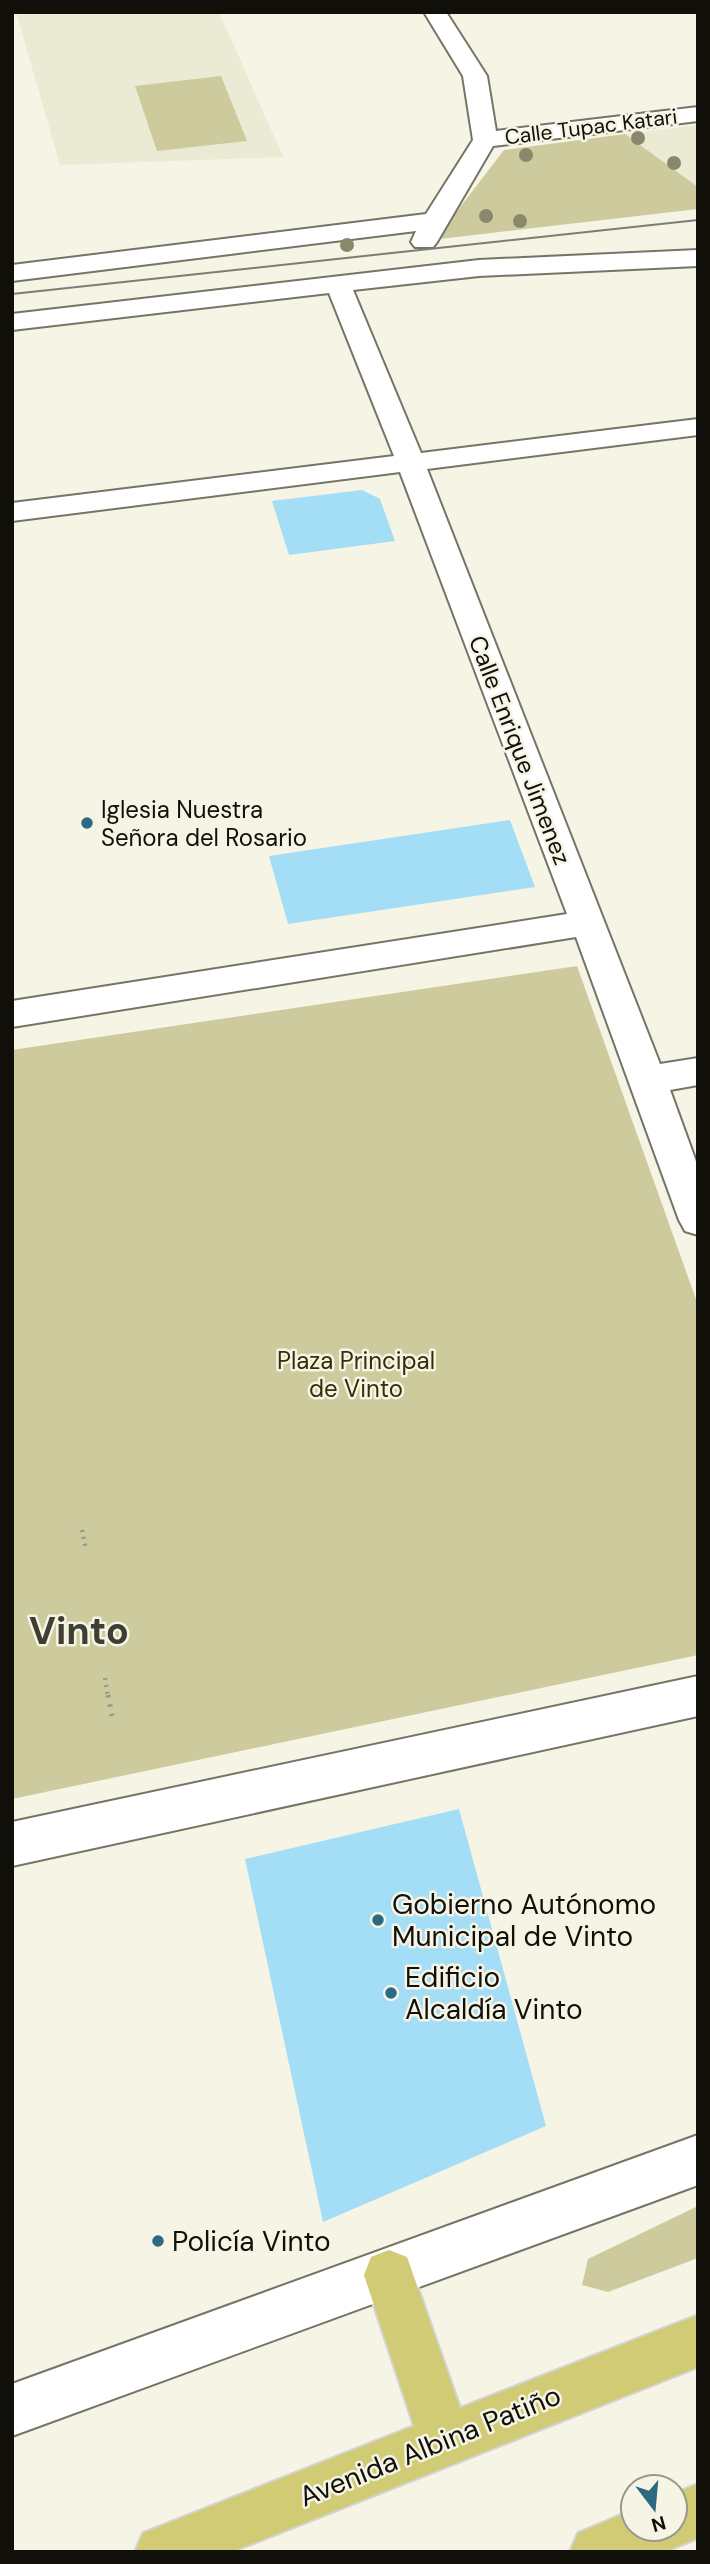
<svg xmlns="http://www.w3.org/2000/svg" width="710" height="2564" viewBox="0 0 710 2564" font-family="'DM Sans',sans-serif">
  <rect width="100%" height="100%" fill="#f5f4e5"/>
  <g fill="#ebead4">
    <polygon points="16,12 219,12 283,157 60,165"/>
    <polygon points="698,125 698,187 625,134"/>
  </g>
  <g fill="#cdcb9e">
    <polygon points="221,76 247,141 157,151 135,86"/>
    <polygon points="625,134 698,187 698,209 440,239 451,219 504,150"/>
    <polygon points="577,966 698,1305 698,1655 12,1799 12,1050"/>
    <polygon points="698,2206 698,2258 608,2292 582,2285 588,2259"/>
  </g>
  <g fill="#a4ddf6">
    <polygon points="362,490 380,499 395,541 289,555 272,501"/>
    <polygon points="510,820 535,887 288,924 269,856"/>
    <polygon points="459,1809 546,2126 323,2222 245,1859"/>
  </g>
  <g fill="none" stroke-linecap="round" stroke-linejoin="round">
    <defs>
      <g id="minor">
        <polygon points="424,12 446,12 487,76 496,131 698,107 698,121 493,146 437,242 433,247 415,247 411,242 416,231 12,281 12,265 426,214 473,140 463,76"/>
        <polygon points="698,250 698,266 479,276 353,290 421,453 698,419 698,435 427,469 660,1064 698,1058 698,1085 670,1090 698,1167 698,1235 685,1231 679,1220 576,937 12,1027 12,1001 567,914 400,472 12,521 12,503 394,456 329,293 12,330 12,314 479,260"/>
        <polygon points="698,1676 698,1716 12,1866 12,1822"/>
        <polygon points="698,2135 698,2185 12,2436 12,2384"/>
      </g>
      <g id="highway">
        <polygon points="389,2250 407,2257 460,2408 698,2315 698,2367 231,2552 135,2552 143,2533 414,2426 364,2275 371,2257"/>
        <polygon points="698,2484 698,2538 664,2552 570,2552 578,2533 633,2510 633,2529 675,2529 675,2493"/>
      </g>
    </defs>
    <use href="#minor" stroke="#757567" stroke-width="4"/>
    <use href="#highway" stroke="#d4d4d3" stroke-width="4"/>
    <g stroke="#99988d" stroke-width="4.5" stroke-dasharray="2 5" stroke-linecap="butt">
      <polyline points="82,1530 86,1550"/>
      <polyline points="105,1678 108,1697"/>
    </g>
    <polyline stroke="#99988d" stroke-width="5" stroke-dasharray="2.5 7" stroke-linecap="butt" points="108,1695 112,1716"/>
    <use href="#minor" fill="#fff" fill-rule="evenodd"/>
    <use href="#highway" fill="#d0cb74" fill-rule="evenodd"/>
    <polyline stroke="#7e7d73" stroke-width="2" points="12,294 698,220"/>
  </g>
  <g fill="#8a886a">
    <circle cx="638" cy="138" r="7"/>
    <circle cx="526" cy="155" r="7"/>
    <circle cx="674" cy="163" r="7"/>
    <circle cx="486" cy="216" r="7"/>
    <circle cx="520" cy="221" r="7"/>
    <circle cx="347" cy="245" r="7"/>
  </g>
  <g fill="#2d6981" stroke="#f5f4e5" stroke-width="2.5">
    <circle cx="87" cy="823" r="7"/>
    <circle cx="378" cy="1920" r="7"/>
    <circle cx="391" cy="1993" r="7"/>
    <circle cx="158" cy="2241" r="7"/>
  </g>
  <g text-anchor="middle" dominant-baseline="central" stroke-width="5" stroke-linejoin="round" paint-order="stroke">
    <g font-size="21" fill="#100f0a" stroke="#f5f4e5">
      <text transform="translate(591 127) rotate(-7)">Calle Tupac Katari</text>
    </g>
    <g font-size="24" fill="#100f0a" stroke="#f5f4e5">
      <text transform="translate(520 750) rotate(69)">Calle Enrique Jimenez</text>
    </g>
    <g font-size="24" fill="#100f0a" stroke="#f5f4e5" text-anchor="start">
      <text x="101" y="809">Iglesia Nuestra<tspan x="101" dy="28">Señora del Rosario</tspan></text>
    </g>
    <g font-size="24" fill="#322f06" stroke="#f5f4e5">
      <text x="356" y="1360">Plaza Principal<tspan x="356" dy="28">de Vinto</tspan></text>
    </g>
    <g font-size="28" fill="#100f0a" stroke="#f5f4e5" text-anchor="start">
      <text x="392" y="1904">Gobierno Autónomo<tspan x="392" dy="32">Municipal de Vinto</tspan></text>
      <text x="405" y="1977">Edificio<tspan x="405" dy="32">Alcaldía Vinto</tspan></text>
      <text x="172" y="2241">Policía Vinto</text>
    </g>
    <g font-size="28" fill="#100f0a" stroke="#f5f4e5">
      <text transform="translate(430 2446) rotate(-22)">Avenida Albina Patiño</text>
    </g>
    <g font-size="38" font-weight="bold" fill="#3e3e32" stroke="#f5f4e5">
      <text x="79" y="1631">Vinto</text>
    </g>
  </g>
  <rect width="710" height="2564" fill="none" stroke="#100f0a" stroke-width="28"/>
  <g transform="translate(654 2508) rotate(164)"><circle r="33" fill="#f5f4e5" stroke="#99988d" stroke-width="2"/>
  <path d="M0-5L12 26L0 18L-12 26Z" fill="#2d6981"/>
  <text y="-10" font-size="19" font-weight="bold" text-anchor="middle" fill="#100f0a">N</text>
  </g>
</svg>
